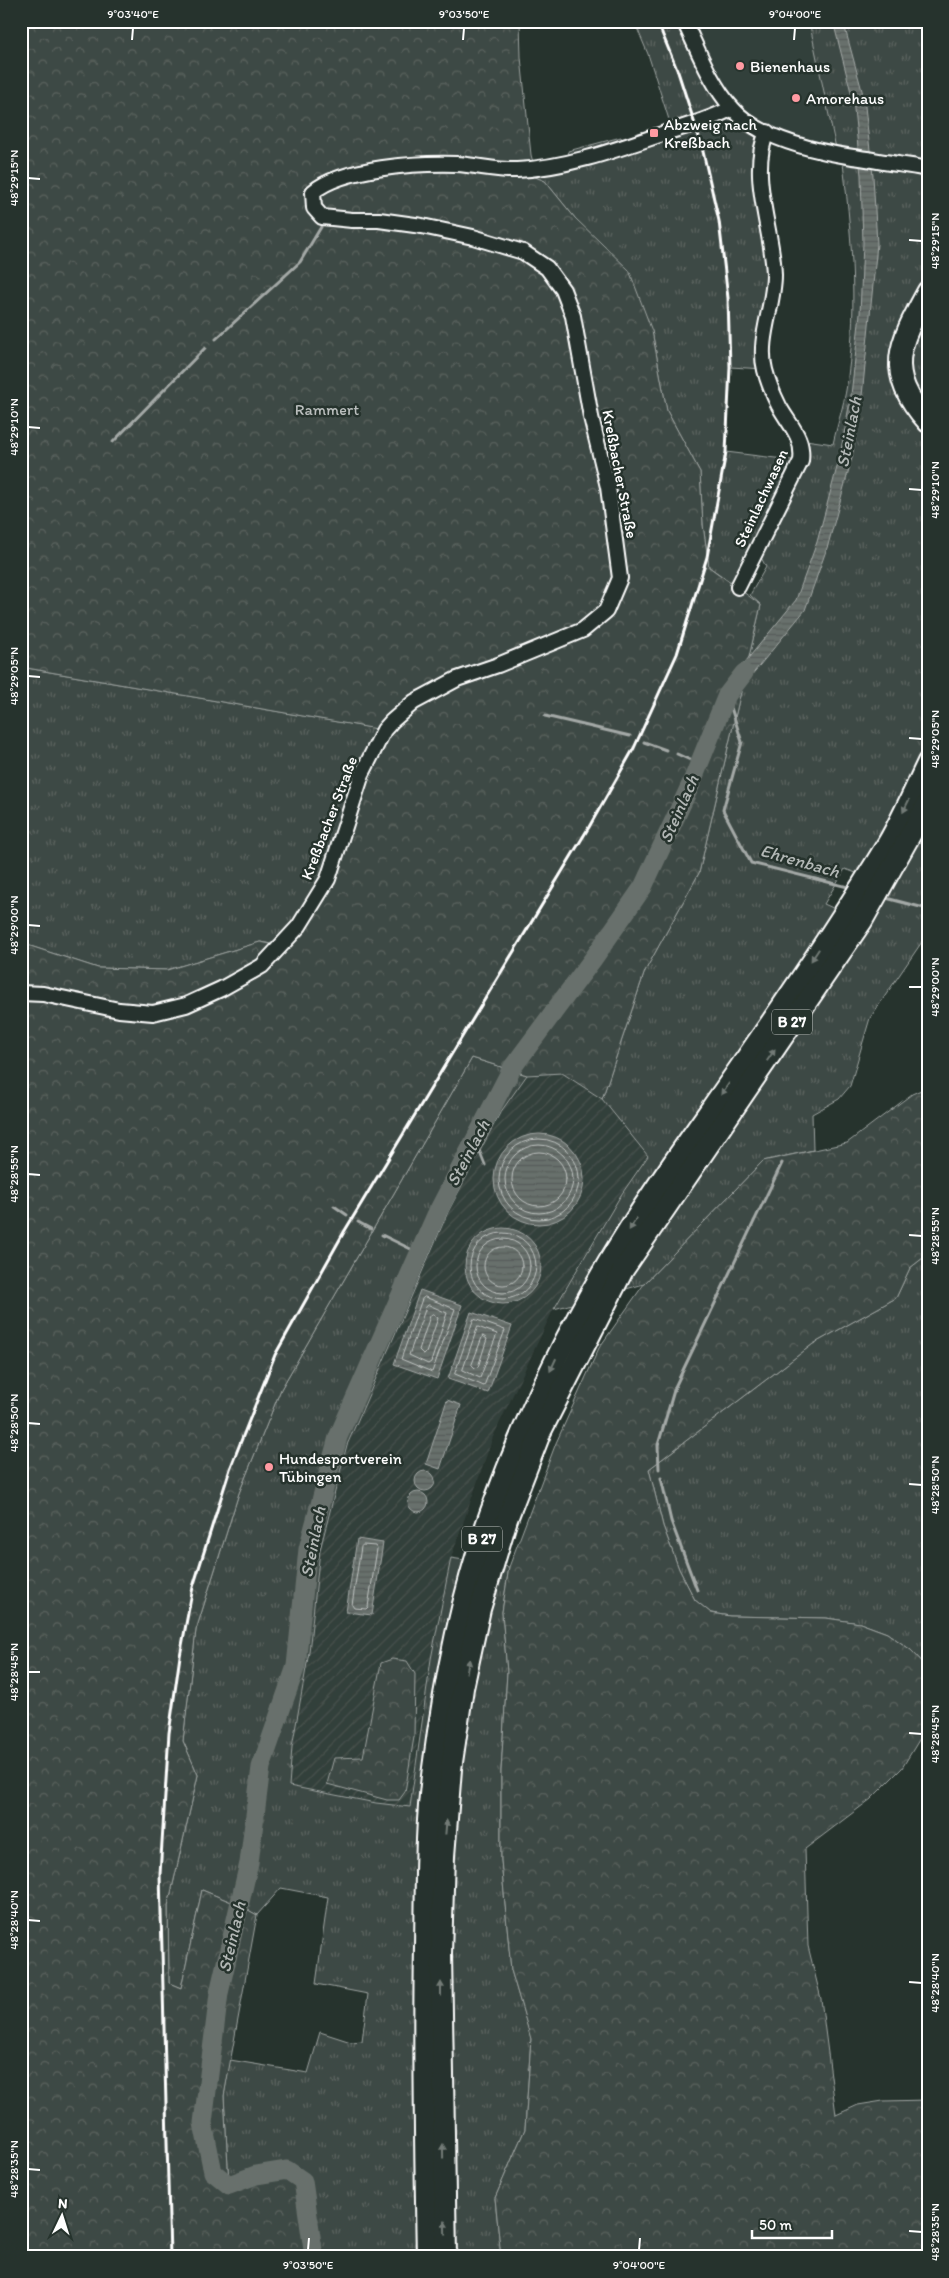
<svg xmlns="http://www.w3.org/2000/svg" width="949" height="2278" viewBox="0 0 949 2278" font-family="Itim,sans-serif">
  <defs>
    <pattern id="industrial-furrows" width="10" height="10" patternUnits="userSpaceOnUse" patternTransform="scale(1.25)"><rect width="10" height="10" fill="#333f3a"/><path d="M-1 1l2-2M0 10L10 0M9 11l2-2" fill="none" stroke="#47524e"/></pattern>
    <pattern id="grass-tufts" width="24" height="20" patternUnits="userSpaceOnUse" patternTransform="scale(1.25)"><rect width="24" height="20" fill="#3e4944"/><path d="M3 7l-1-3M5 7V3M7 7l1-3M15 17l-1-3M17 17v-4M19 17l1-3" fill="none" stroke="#5b6460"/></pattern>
    <pattern id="forest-crowns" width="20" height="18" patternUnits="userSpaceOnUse" patternTransform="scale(1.25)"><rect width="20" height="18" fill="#3e4944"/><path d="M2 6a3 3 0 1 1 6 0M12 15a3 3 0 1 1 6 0" fill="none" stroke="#5b6460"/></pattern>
    <pattern id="water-rules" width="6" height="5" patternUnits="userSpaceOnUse" patternTransform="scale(1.25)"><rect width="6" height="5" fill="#67706c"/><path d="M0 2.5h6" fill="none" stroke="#575a59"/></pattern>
  </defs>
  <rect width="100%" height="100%" fill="#26332d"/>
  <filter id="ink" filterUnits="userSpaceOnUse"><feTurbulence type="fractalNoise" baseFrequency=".02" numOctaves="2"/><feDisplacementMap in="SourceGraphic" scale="10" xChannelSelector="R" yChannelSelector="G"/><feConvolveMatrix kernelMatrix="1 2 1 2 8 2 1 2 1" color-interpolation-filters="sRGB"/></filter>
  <g filter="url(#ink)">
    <polygon fill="#333f3a" points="684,21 809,21 821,69 835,155 805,148 732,108"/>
    <polygon fill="url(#industrial-furrows)" points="562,1073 602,1099 648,1156 621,1195 554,1308 493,1437 451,1558 419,1728 410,1807 376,1803 289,1786 292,1747 309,1652 320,1550 347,1445 448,1212 500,1113 527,1075"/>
    <g fill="url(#grass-tufts)" stroke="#9ea4a2" fill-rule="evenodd">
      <path d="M 634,21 L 684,21 L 707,69 L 763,141 L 774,275 L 765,369 L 730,367 L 726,452 L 800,461 L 799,439 L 833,444 C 838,421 846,399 848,376 C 858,302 851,229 842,155 L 835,144 L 809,21 L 927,21 L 928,933 L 870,1018 L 850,1086 L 839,1099 L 812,1114 L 813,1150 L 763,1161 L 644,1284 L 554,1309 L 621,1195 L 648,1156 L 602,1099 L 645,971 L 699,873 L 761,605 L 750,595 L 766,567 L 757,550 L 738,587 L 709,567 L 703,525 L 700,472 L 667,411 L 652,331 L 575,218 L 545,181 L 517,170 L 672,129 L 648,54 ZM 845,869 L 890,885 L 862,921 L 824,904 Z"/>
      <polygon points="621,137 622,140 569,155 568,151"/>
      <polygon points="21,667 384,730 328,879 282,946 260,942 167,970 98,968 21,943"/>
      <polygon points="472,1058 527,1075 500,1113 448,1212 347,1445 320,1550 309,1652 292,1747 289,1786 376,1803 410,1807 431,1659 451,1558 509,1567 502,1612 507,1672 501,1771 501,1860 511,1970 531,2038 525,2129 495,2198 501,2257 314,2257 310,2227 256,2175 229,2185 224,2096 230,2060 308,2073 320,2032 351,2042 362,2041 368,1994 316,1984 328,1897 281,1888 257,1915 241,1906 202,1890 181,1988 169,1983 168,1906 198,1775 183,1741 196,1630 239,1493 281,1389"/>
      <polygon points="928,1254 928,1668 911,1650 887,1633 860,1623 826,1618 730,1616 711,1613 695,1600 679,1569 663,1526 649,1469 813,1344 896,1298 910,1268"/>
    </g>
    <g fill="url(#forest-crowns)" stroke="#9ea4a2">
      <polygon points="21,21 520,21 521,57 531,155 534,166 518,170 545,181 575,218 629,270 652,331 667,411 700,472 703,525 709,567 761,605 699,873 645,971 602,1099 562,1073 527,1075 472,1058 281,1389 239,1493 196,1630 183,1741 198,1775 168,1906 169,1983 181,1988 202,1890 241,1906 257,1915 224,2096 229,2184 256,2175 287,2170 303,2181 314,2257 21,2257 21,943 98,968 167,970 260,942 282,946 328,879 383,730 21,667"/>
      <polygon points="928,1087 928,1254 910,1268 896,1298 813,1344 649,1469 663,1526 679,1569 695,1600 711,1613 730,1616 826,1618 860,1623 887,1633 911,1650 928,1668 928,1725 902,1768 871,1799 805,1849 808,1946 821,1999 836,2115 858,2105 883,2101 928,2100 928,2257 501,2257 495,2198 525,2129 531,2039 511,1970 501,1860 501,1771 507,1672 502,1612 509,1567 556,1443 599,1348 644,1284 763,1161 847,1143 912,1094"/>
      <polygon points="392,1659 407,1661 415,1674 414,1737 405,1792 399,1800 387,1800 327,1784 334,1758 363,1757 381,1663"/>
    </g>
    <g fill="url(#water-rules)" stroke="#a4a9a7">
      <polygon points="833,21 843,21 864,98 873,176 877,244 862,396 852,458 828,545 805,610 732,699 723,689 796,600 817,542 840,456 851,395 860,314 863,243 861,175 853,100"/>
      <circle cx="539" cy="1179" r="45"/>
      <circle cx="503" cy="1266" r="38"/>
      <polygon points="420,1290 462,1305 437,1379 394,1364"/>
      <polygon points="471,1312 512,1326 488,1393 448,1379"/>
      <polygon points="447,1400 461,1405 440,1469 426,1464"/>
      <circle cx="425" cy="1481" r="10"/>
      <circle cx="418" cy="1502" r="10"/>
      <polygon points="357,1539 383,1543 372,1615 346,1612"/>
    </g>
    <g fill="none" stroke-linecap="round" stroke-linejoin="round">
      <g stroke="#c2c6c4" stroke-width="1">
        <circle cx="539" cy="1179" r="40"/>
        <circle cx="539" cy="1179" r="34"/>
        <circle cx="539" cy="1179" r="27"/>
        <circle cx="503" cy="1266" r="33"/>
        <circle cx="503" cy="1266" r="27"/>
        <circle cx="503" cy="1266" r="19"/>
        <polygon points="425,1297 455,1309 432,1372 401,1359 422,1299"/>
        <polygon points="429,1305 447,1313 431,1362 428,1364 409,1355 426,1307"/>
        <polygon points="433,1314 438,1318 426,1353 423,1354 419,1350 430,1316"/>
        <polygon points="474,1319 505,1330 484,1386 455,1374"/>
        <polygon points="478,1327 497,1334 480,1378 463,1370"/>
        <polygon points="483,1336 487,1339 478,1367 475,1368 472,1365"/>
        <polygon points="363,1545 375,1546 377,1549 368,1607 366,1609 354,1608 352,1605 361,1547"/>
      </g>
      <g stroke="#a4a9a7" stroke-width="3">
        <polyline points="216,339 300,262 321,227"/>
        <polyline points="113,442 205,348"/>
        <polyline points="727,695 742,742 723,810 751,863 852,888"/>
        <polyline points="545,716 630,736"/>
        <polyline points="644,742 666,750"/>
        <polyline points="677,754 699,764"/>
        <polyline points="882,897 928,909"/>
        <polyline points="475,1140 485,1165"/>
        <polyline points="334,1206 347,1215"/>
        <polyline points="358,1222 371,1229"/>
        <polyline points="382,1235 419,1253"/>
        <polyline points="659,1469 658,1445 675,1387 782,1163"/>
        <polyline points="661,1478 671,1521 697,1590"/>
      </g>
      <polyline stroke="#67706c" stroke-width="19" points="314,2257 303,2181 287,2170 256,2175 229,2185 213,2172 203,2123 219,1993 249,1863 261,1767 296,1666 308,1549 338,1437 436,1215 512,1068 593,959 643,887 691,784 727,695 744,673"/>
      <defs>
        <g id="minor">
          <path d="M 684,21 C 698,50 710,83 732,108 C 759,139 814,151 853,157 C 868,159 883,162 898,164 C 909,166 918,166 928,170"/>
          <path d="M 738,587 L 801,461 C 804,437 790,426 779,406 C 774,396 768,382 765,370 C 757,340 774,306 774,275 C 773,230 748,175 767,132"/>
          <path d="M 21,993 L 43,994 L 119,1010 L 153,1013 L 186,1005 L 221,989 L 262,966 L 299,926 L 328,879 L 362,774 L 384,730 L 392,721 L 414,702 L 457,679 L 498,665 L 583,630 L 606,611 L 620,578 L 608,487 L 591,417 L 573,316 L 563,290 L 547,268 L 523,252 L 473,237 L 422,226 L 379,220 L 352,220 L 322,217 L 314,208 L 313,192 C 342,167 419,163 456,164 C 477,165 497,171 517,170 C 567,168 621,148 668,132 C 690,125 712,119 732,108"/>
        </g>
        <g id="highway">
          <path d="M 928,291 C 899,344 883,371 928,422"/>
          <path d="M 427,2257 C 425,2153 423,2050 425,1947 C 426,1887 425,1827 433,1768 C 444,1682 461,1595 490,1514 C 521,1427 561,1343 608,1263 C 652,1189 705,1119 754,1047 C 800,981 846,912 888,843 C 903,817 915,789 928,762"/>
          <polyline points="446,2257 441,1953 444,1856 451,1769 463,1688 480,1609 507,1519 541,1431 623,1270 862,921 928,803"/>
        </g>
      </defs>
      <use href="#minor" stroke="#fff" stroke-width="18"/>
      <use href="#highway" stroke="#fff" stroke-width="24"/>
      <use href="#minor" stroke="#26332d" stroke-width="14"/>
      <use href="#highway" stroke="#26332d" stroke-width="20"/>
      <polyline stroke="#fff" stroke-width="3" points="170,2257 160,1874 169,1733 180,1656 193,1587 230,1469 275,1355 344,1232 589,827 634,748 677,654 707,557 726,452 730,367 728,298 719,221 701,143 678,72 657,21"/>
    </g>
    <defs><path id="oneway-solid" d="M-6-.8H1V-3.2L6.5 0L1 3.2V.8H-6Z" transform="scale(1.25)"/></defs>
    <g fill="#727a76">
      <use href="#oneway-solid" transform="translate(906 806) rotate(116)"/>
      <use href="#oneway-solid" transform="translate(815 955) rotate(123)"/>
      <use href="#oneway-solid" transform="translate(771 1055) rotate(-56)"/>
      <use href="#oneway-solid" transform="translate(725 1089) rotate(125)"/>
      <use href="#oneway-solid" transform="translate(633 1224) rotate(122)"/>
      <use href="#oneway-solid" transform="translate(553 1365) rotate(115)"/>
      <use href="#oneway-solid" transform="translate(468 1666) rotate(-78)"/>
      <use href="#oneway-solid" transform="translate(446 1827) rotate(-85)"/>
      <use href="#oneway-solid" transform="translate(441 1989) rotate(-90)"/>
      <use href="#oneway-solid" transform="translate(443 2151) rotate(-91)"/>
      <use href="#oneway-solid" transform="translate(445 2228) rotate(-91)"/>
    </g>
  </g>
  <path fill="none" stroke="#fff" stroke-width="2" d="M 132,40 L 133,28M 463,40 L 464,28M 794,40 L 795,28M 28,178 L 40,179M 909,240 L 922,241M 28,427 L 40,428M 909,489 L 922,490M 28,676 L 40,677M 909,738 L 922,739M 28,925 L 40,926M 909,987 L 922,987M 28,1174 L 40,1175M 909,1235 L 922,1236M 28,1423 L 40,1424M 909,1484 L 922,1485M 28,1672 L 40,1672M 909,1733 L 922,1734M 28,1920 L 40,1921M 909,1982 L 922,1983M 28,2169 L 40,2170M 909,2231 L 922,2232M 308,2250 L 309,2238M 639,2250 L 640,2238"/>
  <g fill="#ff9aa2" stroke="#26332d" stroke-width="2">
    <circle cx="740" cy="66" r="5"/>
    <circle cx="796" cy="98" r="5"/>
    <rect x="649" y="128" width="10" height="10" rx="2.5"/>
    <circle cx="269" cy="1467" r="5"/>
  </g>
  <g text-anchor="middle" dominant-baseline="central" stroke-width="5" stroke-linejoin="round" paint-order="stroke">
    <g fill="#26332d" stroke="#bec2c0" stroke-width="1">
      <rect x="772" y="1009.5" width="40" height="25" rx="4"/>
      <rect x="462" y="1526.5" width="40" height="25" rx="4"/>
    </g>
    <g font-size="15" font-weight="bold" fill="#fff">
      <text x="792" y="1022">B 27</text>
      <text x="482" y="1539">B 27</text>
    </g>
    <g font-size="16" fill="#fff" stroke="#26332d" text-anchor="start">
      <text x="750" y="66">Bienenhaus</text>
      <text x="806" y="98">Amorehaus</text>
      <text x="664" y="124">Abzweig nach<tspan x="664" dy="18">Kreßbach</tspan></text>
      <text x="279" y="1458">Hundesportverein<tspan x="279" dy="18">Tübingen</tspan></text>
    </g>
    <g font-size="16" fill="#bbbfbe" stroke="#26332d">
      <text x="327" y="409">Rammert</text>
    </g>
    <g font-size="16" fill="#fff" stroke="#26332d">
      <text transform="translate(620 474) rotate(79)">Kreßbacher Straße</text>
      <text transform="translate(761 498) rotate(-65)">Steinlachwasen</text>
      <text transform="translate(329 818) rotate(-69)">Kreßbacher Straße</text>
    </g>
    <g font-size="18" font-style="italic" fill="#b3b8b6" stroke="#26332d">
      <text transform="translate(849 432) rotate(-79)">Steinlach</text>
      <text transform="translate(679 809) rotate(-66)">Steinlach</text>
      <text transform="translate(800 861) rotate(16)">Ehrenbach</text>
      <text transform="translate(468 1153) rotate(-62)">Steinlach</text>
      <text transform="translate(313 1542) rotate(-79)">Steinlach</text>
      <text transform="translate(232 1937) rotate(-77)">Steinlach</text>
    </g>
  </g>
  <rect width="949" height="2278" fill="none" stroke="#26332d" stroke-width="55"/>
  <g transform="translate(62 2216) rotate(4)" stroke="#26332d" stroke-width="4" paint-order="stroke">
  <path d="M0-4L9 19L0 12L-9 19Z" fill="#ffffff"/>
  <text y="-8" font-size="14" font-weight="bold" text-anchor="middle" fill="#ffffff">N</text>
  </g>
  <path d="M752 2230v8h80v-8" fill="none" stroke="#ffffff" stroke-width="2.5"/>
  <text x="759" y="2230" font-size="15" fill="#ffffff" stroke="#26332d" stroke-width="4" paint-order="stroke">50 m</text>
  <rect x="28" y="28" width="894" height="2222" fill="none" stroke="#fff" stroke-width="2"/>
  <g font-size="12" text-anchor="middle" fill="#fff">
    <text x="133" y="18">9°03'40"E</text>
    <text x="464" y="18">9°03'50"E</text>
    <text x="795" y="18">9°04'00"E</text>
    <text transform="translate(14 178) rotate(-90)" y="4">48°29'15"N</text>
    <text transform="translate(935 241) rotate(-90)" y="4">48°29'15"N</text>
    <text transform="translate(14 427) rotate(-90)" y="4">48°29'10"N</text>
    <text transform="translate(935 490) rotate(-90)" y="4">48°29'10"N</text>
    <text transform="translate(14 676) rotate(-90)" y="4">48°29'05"N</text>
    <text transform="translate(935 739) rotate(-90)" y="4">48°29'05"N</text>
    <text transform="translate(14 925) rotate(-90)" y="4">48°29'00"N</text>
    <text transform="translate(935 987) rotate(-90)" y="4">48°29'00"N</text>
    <text transform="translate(14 1174) rotate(-90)" y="4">48°28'55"N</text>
    <text transform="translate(935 1236) rotate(-90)" y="4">48°28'55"N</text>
    <text transform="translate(14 1423) rotate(-90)" y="4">48°28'50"N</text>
    <text transform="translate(935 1485) rotate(-90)" y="4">48°28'50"N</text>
    <text transform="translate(14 1672) rotate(-90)" y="4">48°28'45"N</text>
    <text transform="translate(935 1734) rotate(-90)" y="4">48°28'45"N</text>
    <text transform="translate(14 1920) rotate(-90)" y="4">48°28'40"N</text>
    <text transform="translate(935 1983) rotate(-90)" y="4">48°28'40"N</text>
    <text transform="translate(14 2169) rotate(-90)" y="4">48°28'35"N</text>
    <text transform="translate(935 2232) rotate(-90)" y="4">48°28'35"N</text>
    <text x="308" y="2269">9°03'50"E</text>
    <text x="639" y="2269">9°04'00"E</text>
  </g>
</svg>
